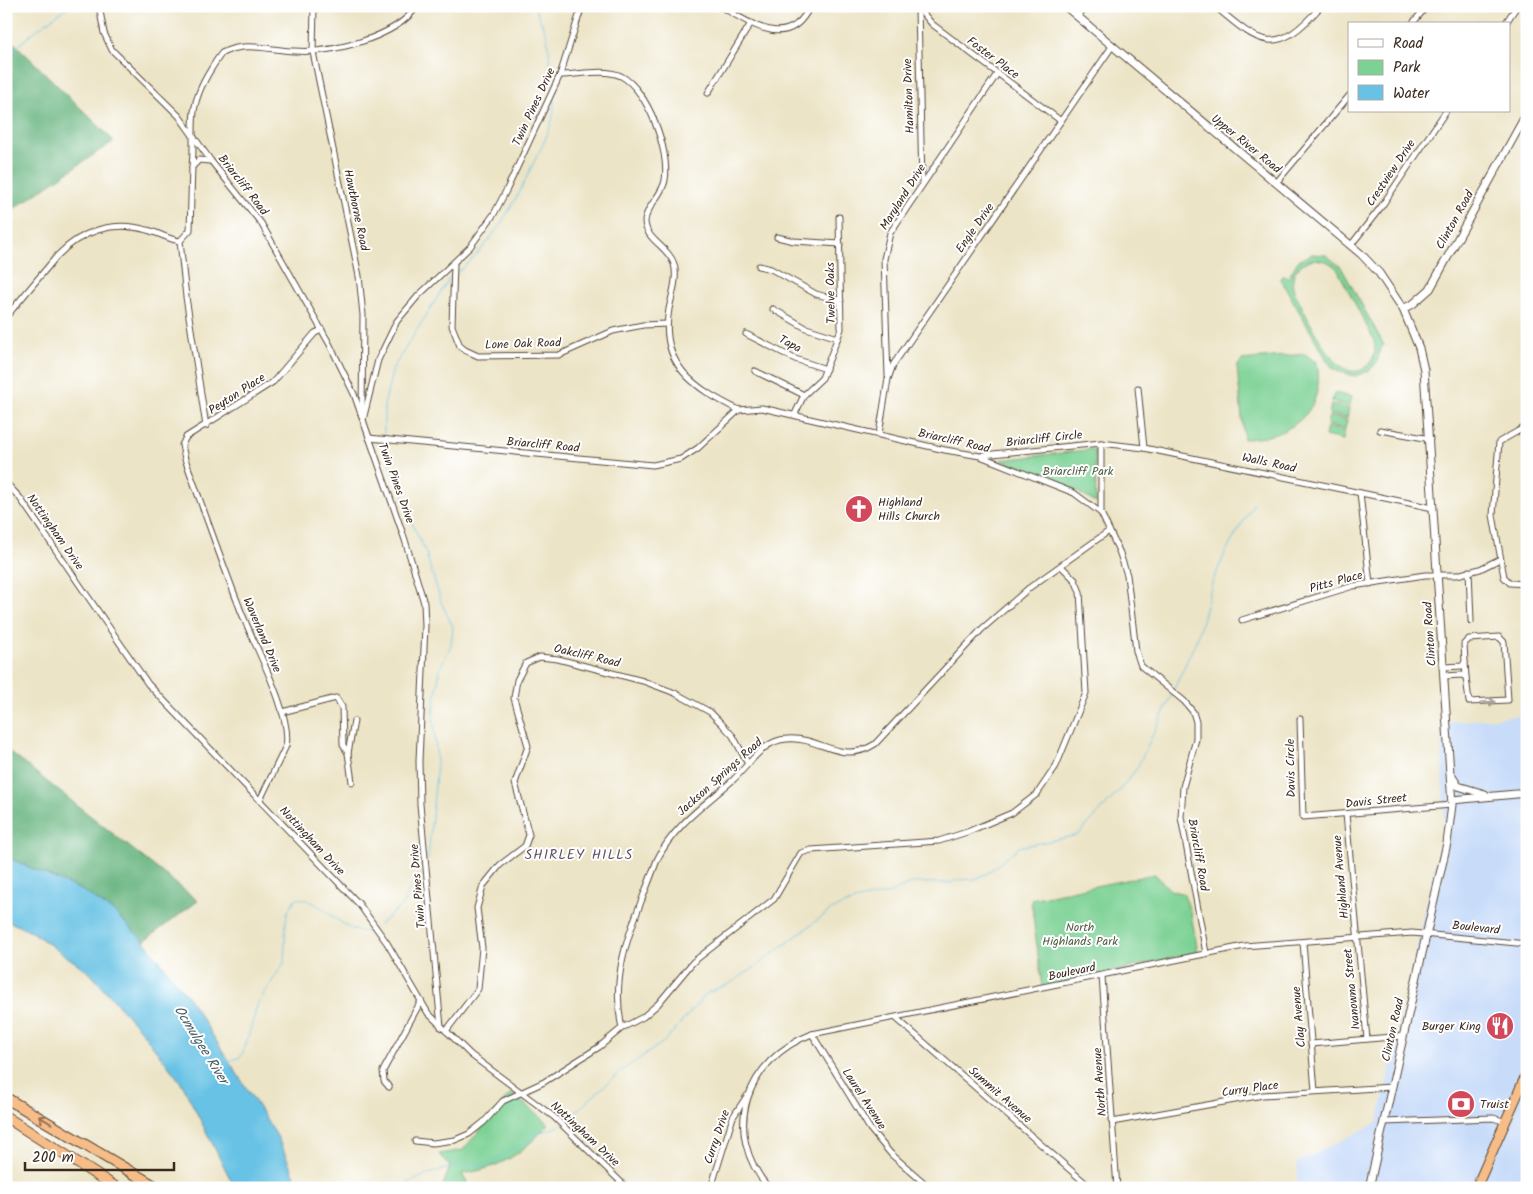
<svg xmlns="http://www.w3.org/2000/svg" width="1533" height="1194" viewBox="0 0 1533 1194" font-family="Kalam,sans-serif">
  <rect width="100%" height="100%" fill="#fff"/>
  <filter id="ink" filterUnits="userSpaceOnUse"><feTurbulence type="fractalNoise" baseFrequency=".02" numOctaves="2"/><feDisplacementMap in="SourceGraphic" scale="10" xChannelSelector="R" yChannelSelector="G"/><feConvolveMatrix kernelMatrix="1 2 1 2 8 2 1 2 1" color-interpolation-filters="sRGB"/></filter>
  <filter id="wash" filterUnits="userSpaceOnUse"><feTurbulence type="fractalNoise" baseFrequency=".0096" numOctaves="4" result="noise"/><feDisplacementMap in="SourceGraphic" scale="20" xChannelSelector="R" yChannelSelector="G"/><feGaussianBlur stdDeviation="1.12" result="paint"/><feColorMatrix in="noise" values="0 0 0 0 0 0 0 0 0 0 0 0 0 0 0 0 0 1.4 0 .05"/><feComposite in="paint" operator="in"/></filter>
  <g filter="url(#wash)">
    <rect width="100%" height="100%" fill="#ece4c6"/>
    <polygon fill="#c8dcf9" points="1527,711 1527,1188 1297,1188 1298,1162 1378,1122 1444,824 1441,723 1525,715"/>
    <g fill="#7cd194" stroke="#5c7e59" fill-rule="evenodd">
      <path d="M 1312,254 L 1326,255 L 1341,267 L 1384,345 L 1381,348 L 1377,362 L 1369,371 L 1355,376 L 1336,371 L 1328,362 L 1280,278 L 1285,275 L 1288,278 L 1298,261 ZM 1314,259 L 1326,261 L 1336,267 L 1373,338 C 1376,347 1376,356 1369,364 C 1339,397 1305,310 1294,291 C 1289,275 1298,263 1314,259 Z"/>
      <path d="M 1305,354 L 1317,363 C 1326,413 1289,438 1244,439 L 1237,367 L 1242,360 Z"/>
      <polygon points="1334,393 1352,397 1350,406 1332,402"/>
      <polygon points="1331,405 1349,408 1347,418 1329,414"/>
      <polygon points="1329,416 1347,420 1345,429 1327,425"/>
      <polygon points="1327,427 1345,431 1343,440 1325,436"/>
      <polygon points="1095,449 1096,503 1056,479 1000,460"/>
      <polygon points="1155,874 1170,890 1184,894 1191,914 1198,952 1042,988 1031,899"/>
      <path d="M 511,1093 L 549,1124 C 521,1154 504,1167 462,1174 L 470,1188 L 442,1188 L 450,1167 L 439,1154 L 463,1150 Z"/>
    </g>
    <g fill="#65b37e" stroke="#506e4e">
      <polygon points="6,35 114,141 6,214"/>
      <polygon points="6,749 198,901 144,941 114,912 83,891 6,857"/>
    </g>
    <polygon fill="#67c2e5" stroke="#517682" points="6,857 83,891 114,912 144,941 190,1000 277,1136 300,1188 235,1188 182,1084 143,1033 89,972 33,933 6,920"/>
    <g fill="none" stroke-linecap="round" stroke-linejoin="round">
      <g stroke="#67c2e5" stroke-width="1">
        <polyline points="534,6 547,35 553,84"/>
        <polyline points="6,58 31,34 69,6"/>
        <path d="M 457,273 C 493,243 513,207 533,164 C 544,142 556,122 554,96"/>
        <polyline points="384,437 384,406 393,368 449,279"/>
        <polyline points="385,442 391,469 403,493 407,512 426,553 441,602 453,627 451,645 440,668 433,714 437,763 428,860"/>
        <polyline points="1174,689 1197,639 1212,583 1226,551 1254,503"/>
        <polyline points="379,925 403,904 410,888 423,873"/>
        <path d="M 227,1061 L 239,1058 L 244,1051 L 258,1003 L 284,963 L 286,922 L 287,913 L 295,899 C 320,893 348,944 373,929"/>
        <polyline points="562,1124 620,1072 665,1041 707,993 729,984 751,970 831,910 854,901 890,893 912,883 950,883 957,880 975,879 988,873 1019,847 1078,835 1120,790 1137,768 1172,695"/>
        <path d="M 400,1188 C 420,1174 463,1161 487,1165 L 525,1142 L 533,1135 L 559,1126"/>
      </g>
    </g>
  </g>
  <g filter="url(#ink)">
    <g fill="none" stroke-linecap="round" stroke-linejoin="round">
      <defs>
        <g id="minor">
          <polyline points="99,6 104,33 112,50 179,116 211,161 261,223 329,343 354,394 363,420"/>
          <polyline points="314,6 313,52 359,276 363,315 362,412"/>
          <path d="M 720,6 C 750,23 789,52 810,6"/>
          <polyline points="917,6 932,24 1061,121"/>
          <path d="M 1215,6 C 1261,46 1277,57 1321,6"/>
          <polyline points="918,8 922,184"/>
          <polyline points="1078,15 1085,6"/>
          <polyline points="1412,24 1427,6"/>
          <polyline points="1505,24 1517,6"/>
          <path d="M 560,75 C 578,75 604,68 621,76 C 648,90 670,151 665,180 C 663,195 646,206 645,221 C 645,240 669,247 674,264 C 678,277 672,295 669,309 C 659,365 694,388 739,410"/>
          <polyline points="708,93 751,23"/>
          <path d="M 192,167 C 196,129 186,113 207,76 C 212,68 216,60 222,53 C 246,41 268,50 294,51 C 330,54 396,38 417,6"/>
          <polyline points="1276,183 1349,96"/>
          <polyline points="777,237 794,241 840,244"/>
          <polyline points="180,241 186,297 206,426"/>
          <polyline points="180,241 190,230 192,167 199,160 209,161"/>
          <polyline points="1351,245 1381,207 1446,111"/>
          <polyline points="454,264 452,326 460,346 465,350 478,356 559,355 613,331 643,325 667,324"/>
          <polyline points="759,266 771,269 816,294 841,301"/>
          <polyline points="773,309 806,328 838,338"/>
          <path d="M 6,317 L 57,256 C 81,231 113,220 147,230 C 159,233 168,239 180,241"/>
          <polyline points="746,334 795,359 826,369"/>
          <polyline points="755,371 804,395"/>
          <polyline points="888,376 884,259 890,233 997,74"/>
          <polyline points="1138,388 1144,448"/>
          <polyline points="795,414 804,395 822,378 841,329 839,217"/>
          <polyline points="1527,426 1499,442 1493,515 1504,577 1510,583 1527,584"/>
          <polyline points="1380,430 1430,439"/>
          <polyline points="879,434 888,379 893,365 1113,45"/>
          <polyline points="369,438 653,465 681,459 698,448 739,410 762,408 945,450 980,456 1074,493 1101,513 1119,551 1127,575 1136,651 1141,666 1184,701 1193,712 1196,722 1196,739 1183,787 1181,817 1206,953"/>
          <polyline points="1101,443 1101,513"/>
          <polyline points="983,455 1101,443 1144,448 1433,508"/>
          <polyline points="6,483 20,498 148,684 359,904 387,943 428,1013 471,1055 554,1117 627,1188"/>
          <polyline points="1360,493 1370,584"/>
          <polyline points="1469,571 1471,621"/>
          <polyline points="1242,620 1353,586 1425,575 1457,575 1480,569 1500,559"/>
          <polyline points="1465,662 1466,677"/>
          <polyline points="1444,667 1462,666 1465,662 1464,644 1469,639 1499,637 1504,642 1508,700 1469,702 1466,677 1462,675 1444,676"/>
          <polyline points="282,712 336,698 342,707 343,745 348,753 352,782"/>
          <polyline points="1300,719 1303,817 1452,805"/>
          <polyline points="348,753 354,721"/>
          <path d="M 260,800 L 286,746 C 293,713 251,640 239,606 C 220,557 203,508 185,459 L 182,445 L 186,437 L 273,382 L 315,333 L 322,330"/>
          <polyline points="1346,814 1367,1039"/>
          <polyline points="1303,942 1315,1091"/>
          <polyline points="1102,976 1117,1188"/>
          <polyline points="896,1018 1091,1188"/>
          <polyline points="441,1027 420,804 419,761 425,626 424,603 405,540 363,420 378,360 397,321 418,296 470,247 494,214 507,189 560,75 582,6"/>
          <path d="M 622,1028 C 608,968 637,916 657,860 C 673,826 706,804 733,780 C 749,765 763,740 787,739 C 820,736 841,766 875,744 L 982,629 L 1029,588 L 1109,531"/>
          <polyline points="446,1031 478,989 482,948 477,908 483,886 500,865 525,846 529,835 515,783 528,746 514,698 517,680 526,663 540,657 558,659 643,681 675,693 710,712 722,724 733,736 748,764"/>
          <polyline points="812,1034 870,1129 891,1154 930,1188"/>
          <polyline points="1311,1044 1403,1036"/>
          <polyline points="389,1087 384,1081 383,1071 421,1001"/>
          <polyline points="1112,1122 1263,1095 1392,1087"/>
          <polyline points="1384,1122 1493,1118 1506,1122"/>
          <polyline points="415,1141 433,1143 455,1140 469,1134 484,1122 503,1101 544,1082 599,1047 622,1028 643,1017 658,1004 693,962 774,899 801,853 811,850 939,841 967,832 1012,813 1037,794 1056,766 1086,693 1080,592 1075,580 1061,566"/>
          <polyline points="711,1188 733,1117 747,1096"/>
          <path d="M 769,1188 C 720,1132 746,1059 812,1034 L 1244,946 L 1412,933 L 1527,944"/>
        </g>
        <g id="tertiary">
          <polyline points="1065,6 1361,254 1379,273 1403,309 1419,348 1424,370 1452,805 1447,843 1369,1188"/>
          <polyline points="1403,309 1413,304 1430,289 1527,113"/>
          <polyline points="1451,775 1458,786 1485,794"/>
          <polyline points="1452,800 1527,793"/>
        </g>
        <polyline id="trunk" points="1476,1188 1527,1073"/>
        <g id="motorway">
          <polyline points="6,1098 158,1188"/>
          <polyline points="6,1117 117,1188"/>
        </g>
      </defs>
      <use href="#minor" stroke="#564637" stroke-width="7"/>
      <use href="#tertiary" stroke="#564637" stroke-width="9"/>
      <use href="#trunk" stroke="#564637" stroke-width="11"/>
      <use href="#motorway" stroke="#564637" stroke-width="12"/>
      <use href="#minor" stroke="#fff" stroke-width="5"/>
      <use href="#tertiary" stroke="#fff" stroke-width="7"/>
      <use href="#trunk" stroke="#f7bd88" stroke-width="9"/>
      <use href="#motorway" stroke="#f7bd88" stroke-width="10"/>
    </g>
    <defs><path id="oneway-shaft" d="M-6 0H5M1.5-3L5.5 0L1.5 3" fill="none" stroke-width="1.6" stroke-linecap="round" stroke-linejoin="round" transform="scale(1.25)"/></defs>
    <use stroke="#a79f9a" href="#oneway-shaft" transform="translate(1488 702) rotate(-3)"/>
    <use stroke="#906c4e" href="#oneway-shaft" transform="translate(45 1120) rotate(-150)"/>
  </g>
  <defs>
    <symbol id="church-disc" viewBox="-11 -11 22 22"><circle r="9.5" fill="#d1495b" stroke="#fff"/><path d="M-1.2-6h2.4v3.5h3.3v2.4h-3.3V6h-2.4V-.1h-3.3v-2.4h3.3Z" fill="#fff"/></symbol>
    <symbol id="restaurant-disc" viewBox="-11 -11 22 22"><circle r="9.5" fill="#d1495b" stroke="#fff"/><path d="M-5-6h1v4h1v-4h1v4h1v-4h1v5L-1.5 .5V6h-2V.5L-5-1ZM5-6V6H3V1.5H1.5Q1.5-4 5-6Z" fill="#fff"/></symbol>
    <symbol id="bank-disc" viewBox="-11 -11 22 22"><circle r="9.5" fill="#d1495b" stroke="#fff"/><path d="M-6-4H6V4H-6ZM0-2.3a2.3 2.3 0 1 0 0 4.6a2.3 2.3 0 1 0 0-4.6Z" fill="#fff"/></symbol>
  </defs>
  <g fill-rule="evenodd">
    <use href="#church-disc" x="843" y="493" width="32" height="32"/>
    <use href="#restaurant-disc" x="1484" y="1010" width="32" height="32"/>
    <use href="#bank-disc" x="1445" y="1088" width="32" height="32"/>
  </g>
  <g text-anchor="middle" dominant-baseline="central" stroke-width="4" stroke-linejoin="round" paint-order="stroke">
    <g font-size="12" fill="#3b2a1e" stroke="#fff">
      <text transform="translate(993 58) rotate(37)">Foster Place</text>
      <text transform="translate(909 96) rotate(-92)">Hamilton Drive</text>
      <text transform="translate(534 107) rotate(-65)">Twin Pines Drive</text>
      <text transform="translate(1246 144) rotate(39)">Upper River Road</text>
      <text transform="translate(1391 173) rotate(-56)">Crestview Drive</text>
      <text transform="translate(243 185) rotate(52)">Briarcliff Road</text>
      <text transform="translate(903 197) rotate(-58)">Maryland Drive</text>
      <text transform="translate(356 210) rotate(78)">Hawthorne Road</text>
      <text transform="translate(1455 220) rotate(-61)">Clinton Road</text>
      <text transform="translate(975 228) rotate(-55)">Engle Drive</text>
      <text transform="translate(831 293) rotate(-91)">Twelve Oaks</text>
      <text transform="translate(523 344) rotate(-2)">Lone Oak Road</text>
      <text transform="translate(790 344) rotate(27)">Tapa</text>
      <text transform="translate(237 394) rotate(-33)">Peyton Place</text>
      <text transform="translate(1044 439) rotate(-6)">Briarcliff Circle</text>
      <text transform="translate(954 441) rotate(13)">Briarcliff Road</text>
      <text transform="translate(543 445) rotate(5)">Briarcliff Road</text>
      <text transform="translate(1269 463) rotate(12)">Walls Road</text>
      <text transform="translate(396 483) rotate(70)">Twin Pines Drive</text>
      <text transform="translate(55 532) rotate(55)">Nottingham Drive</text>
      <text transform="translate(1336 582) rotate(-15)">Pitts Place</text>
      <text transform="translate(1430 634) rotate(-94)">Clinton Road</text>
      <text transform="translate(262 635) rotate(67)">Waverland Drive</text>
      <text transform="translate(587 656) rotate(13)">Oakcliff Road</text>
      <text transform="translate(1291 768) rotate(-91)">Davis Circle</text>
      <text transform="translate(720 777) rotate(-42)">Jackson Springs Road</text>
      <text transform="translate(1376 801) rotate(-6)">Davis Street</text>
      <text transform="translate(312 841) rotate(47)">Nottingham Drive</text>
      <text transform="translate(1198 855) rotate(80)">Briarcliff Road</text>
      <text transform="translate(1341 877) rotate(-95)">Highland Avenue</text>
      <text transform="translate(418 886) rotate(-95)">Twin Pines Drive</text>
      <text transform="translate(1476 928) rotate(6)">Boulevard</text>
      <text transform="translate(1072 972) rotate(-12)">Boulevard</text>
      <text transform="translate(1352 989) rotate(-96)">Ivanowna Street</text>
      <text transform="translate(1299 1017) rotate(-95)">Clay Avenue</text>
      <text transform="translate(1393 1030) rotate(-77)">Clinton Road</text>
      <text transform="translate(1100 1082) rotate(-94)">North Avenue</text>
      <text transform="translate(1250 1089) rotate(-8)">Curry Place</text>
      <text transform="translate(1000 1095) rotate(41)">Summit Avenue</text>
      <text transform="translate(864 1099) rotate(57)">Laurel Avenue</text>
      <text transform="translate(585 1134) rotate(43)">Nottingham Drive</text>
      <text transform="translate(717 1137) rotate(-71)">Curry Drive</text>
    </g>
    <g font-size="12" fill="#4e5c41" stroke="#fff">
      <text x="1078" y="471">Briarcliff Park</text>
      <text x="1080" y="927">North<tspan x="1080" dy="14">Highlands Park</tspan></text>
    </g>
    <g font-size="12" fill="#3b2a1e" stroke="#fff" text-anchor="start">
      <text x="878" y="502">Highland<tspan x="878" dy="14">Hills Church</tspan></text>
      <text x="1481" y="1026" text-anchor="end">Burger King</text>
      <text x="1480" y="1104">Truist</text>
    </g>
    <g font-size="14" letter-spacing="1" fill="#635464" stroke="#fff">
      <text x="579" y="855">SHIRLEY HILLS</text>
    </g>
    <g font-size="14" font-style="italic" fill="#4a5f64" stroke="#fff">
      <text transform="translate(201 1045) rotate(58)">Ocmulgee River</text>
    </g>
  </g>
  <rect width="1533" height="1194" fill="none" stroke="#fff" stroke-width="25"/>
  <rect x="1348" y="22" width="162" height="90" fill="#ffffff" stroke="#b1aaa5"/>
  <rect x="1358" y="39" width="25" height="8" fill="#ffffff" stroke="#b1aaa5"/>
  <text x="1393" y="48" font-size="15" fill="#3b2a1e">Road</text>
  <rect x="1358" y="60" width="25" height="15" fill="#7cd194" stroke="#b1aaa5"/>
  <text x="1393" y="72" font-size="15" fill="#3b2a1e">Park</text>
  <rect x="1358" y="85" width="25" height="15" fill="#67c2e5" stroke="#b1aaa5"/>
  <text x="1393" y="98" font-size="15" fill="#3b2a1e">Water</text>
  <path d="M25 1162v8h149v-8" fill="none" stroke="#3b2a1e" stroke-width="2.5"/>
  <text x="32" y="1162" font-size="15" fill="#3b2a1e" stroke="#ffffff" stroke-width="4" paint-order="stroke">200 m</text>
</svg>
